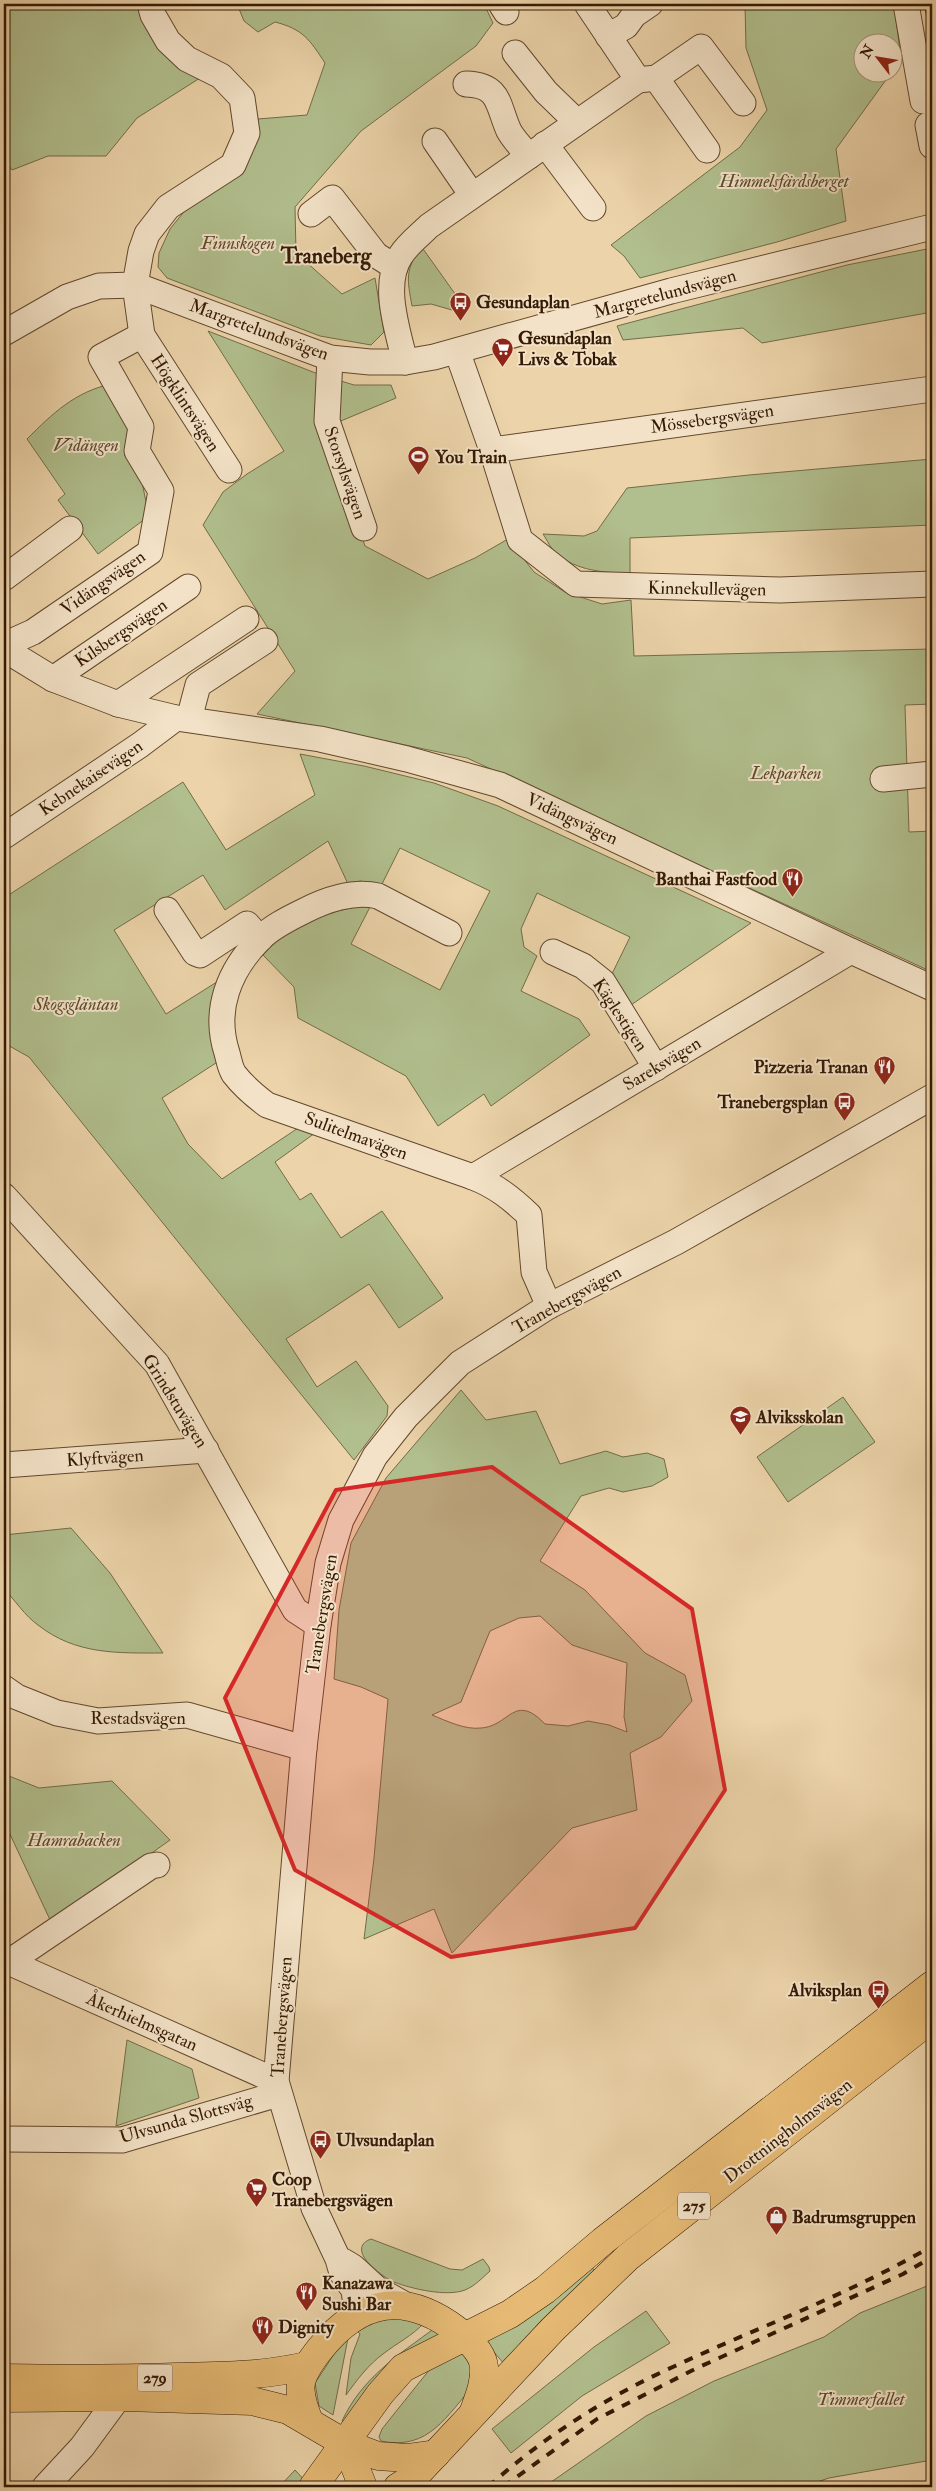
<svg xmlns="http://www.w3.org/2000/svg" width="936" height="2491" viewBox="0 0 936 2491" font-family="'IM FELL Double Pica',serif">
  <rect width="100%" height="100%" fill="#ecd3a9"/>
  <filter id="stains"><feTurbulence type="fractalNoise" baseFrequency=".004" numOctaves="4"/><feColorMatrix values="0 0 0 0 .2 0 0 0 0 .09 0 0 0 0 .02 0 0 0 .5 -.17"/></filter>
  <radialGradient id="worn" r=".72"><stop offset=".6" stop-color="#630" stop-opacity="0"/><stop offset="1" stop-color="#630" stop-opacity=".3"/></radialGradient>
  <g fill="#b1be8d" stroke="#726c48" fill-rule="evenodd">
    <path d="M 4,4 L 140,4 C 153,49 161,54 200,78 L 137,118 L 106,156 L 48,156 L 12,170 L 4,159 Z"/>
    <path d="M 237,4 L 484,4 L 493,23 L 476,46 L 361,131 L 295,207 L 296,253 L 342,294 L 375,278 L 384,332 L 371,345 L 320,336 L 167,278 L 158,267 L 159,253 L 170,229 L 187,208 L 248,156 L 258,119 L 307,115 L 325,63 C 310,40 303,29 275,22 L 258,32 L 244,21 Z"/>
    <polygon points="745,4 894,4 901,58 894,69 894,42 864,42 864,72 891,73 836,149 846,221 777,242 640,278 624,256 611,245 740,147 767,110 746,48"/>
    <polygon points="924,4 932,4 932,41"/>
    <path d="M 421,246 L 458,298 L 452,310 L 431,304 L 412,306 C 407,278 405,271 421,246 Z"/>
    <polygon points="932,248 932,312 762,343 743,328 623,340 617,326 847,265"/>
    <polygon points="208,331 318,374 354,385 391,385 396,398 324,428 365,546 428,579 475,558 508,539 534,572 565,592 602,604 631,600 634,656 932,649 932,704 905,705 909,832 932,831 932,972 467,758 257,714 295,671 203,525 223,492 247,474 284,451"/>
    <path d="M 111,384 L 134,444 L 149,516 L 98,554 L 58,500 L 65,494 L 27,439 C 53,413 75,392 111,384 Z"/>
    <path d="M 932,459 L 932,525 L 630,538 L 630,573 C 605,573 576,571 556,553 C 551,549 547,540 543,534 L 584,536 L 597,531 L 627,488 L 749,475 Z"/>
    <path d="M 300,754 L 364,766 L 434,783 L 498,806 L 751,923 L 628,1007 L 609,980 L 630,937 L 537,893 L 521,929 L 524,947 L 537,956 L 521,991 L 579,1019 L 590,1035 L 491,1106 L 484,1094 L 438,1126 L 406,1076 L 298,1018 L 294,987 L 263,955 C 295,919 319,915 364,905 L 370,907 L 351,944 L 440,990 L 490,891 L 400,848 L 381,886 L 360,881 L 348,884 L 328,841 L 225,910 L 203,875 L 114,930 L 166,1014 L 220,980 L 219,1061 L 162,1098 L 188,1144 L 222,1179 L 301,1126 L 315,1133 L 275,1162 L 300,1200 L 311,1193 L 341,1238 L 382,1211 L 443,1298 L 399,1328 L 369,1284 L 286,1339 L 317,1387 L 356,1361 L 388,1406 L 387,1416 L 354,1460 L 29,1057 L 4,1043 L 4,898 L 183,782 L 226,850 L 315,795 Z"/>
    <path d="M 461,1390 L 486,1420 L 536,1411 L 560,1464 L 606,1451 L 623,1457 L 647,1453 L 664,1459 L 668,1477 L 652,1486 L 623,1492 L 609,1488 L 581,1496 L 540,1561 L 585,1590 L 645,1653 L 685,1675 L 692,1701 L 661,1737 L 630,1753 L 637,1810 L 572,1828 L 452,1953 L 434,1909 L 364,1939 L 374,1858 L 388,1699 L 361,1687 L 334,1679 L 339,1610 L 351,1543 L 386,1478 ZM 540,1616 L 572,1645 L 627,1663 L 624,1717 L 627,1732 L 609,1725 L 588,1721 L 568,1726 L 545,1724 C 514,1692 510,1726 481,1728 C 465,1730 447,1721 432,1715 L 461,1702 L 490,1631 L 519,1618 Z"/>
    <polygon points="843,1397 875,1442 788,1502 757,1457"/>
    <path d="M 71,1528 L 110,1573 L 163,1653 C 118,1653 76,1655 38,1625 C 25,1616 15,1600 4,1589 L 4,1535 Z"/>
    <polygon points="4,1774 39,1788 112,1781 170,1840 52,1924 8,1830 4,1827"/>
    <polygon points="127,2040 192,2069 199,2098 116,2126"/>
    <path d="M 371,2239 L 450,2269 L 462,2270 L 483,2259 L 489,2267 L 490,2271 C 482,2278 475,2286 465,2290 C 447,2297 412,2289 394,2282 C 382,2277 344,2249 371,2239 Z"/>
    <polygon points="591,2266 594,2270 542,2320 504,2364 483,2339"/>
    <polygon points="932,2284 932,2460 829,2478 802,2487 544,2487 646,2416 714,2381 824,2337 860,2313"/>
    <polygon points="646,2311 670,2343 582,2396 511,2453 492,2429 594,2347"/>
    <path d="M 398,2317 L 424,2323 C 412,2336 397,2343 383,2354 C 368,2365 357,2380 346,2395 L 351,2358 L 360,2334 L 355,2329 L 360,2325 Z"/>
    <path d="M 435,2328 L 448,2334 L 346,2424 L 342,2421 C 362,2378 398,2355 435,2328 Z"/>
    <polygon points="346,2336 348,2338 333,2415 319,2406 315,2383"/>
    <path d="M 460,2352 L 469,2353 L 475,2384 C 446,2416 429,2451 381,2441 L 379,2437 L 382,2429 L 434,2364 Z"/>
    <polygon points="295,2470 308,2484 304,2487 279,2487"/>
  </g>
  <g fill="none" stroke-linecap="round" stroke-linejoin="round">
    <defs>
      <g id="minor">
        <polyline points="150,4 153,15 168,41 187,59 221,76 242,98 247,133 233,165 168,207 147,234 141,251 135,285 142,335 229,470"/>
        <polyline points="501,4 506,12"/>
        <polyline points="906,4 923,101"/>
        <polyline points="608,36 626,26 634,15 650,4"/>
        <polyline points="515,53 546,92 577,122"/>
        <polyline points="656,78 707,150"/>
        <polyline points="638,80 656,78 701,47 743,103"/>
        <path d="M 466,84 C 501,85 497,105 509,131 C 514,140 522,148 529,156"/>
        <polyline points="928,125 932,146"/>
        <polyline points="435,141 472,195"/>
        <polyline points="545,144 593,208"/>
        <polyline points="311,214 332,198 376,255 395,267"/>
        <polyline points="4,333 67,297 99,286 135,285 330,358 370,362 405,362 434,357 671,291 932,227"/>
        <polyline points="457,351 492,450 520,540 576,584 780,590 932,584"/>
        <polyline points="330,358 327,421 364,528"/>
        <path d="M 405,362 C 398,331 381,284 401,255 C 408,244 420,235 429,226 L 638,80 L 587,4"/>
        <polyline points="492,450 932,389"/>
        <polyline points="4,578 70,529"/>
        <polyline points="4,645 33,632 150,552 161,491 137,451 141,427 101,357 142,335"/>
        <polyline points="4,649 53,679 118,704 176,718 320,739 407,759 500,785 851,951 932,988"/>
        <polyline points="53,679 188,587"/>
        <polyline points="118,704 246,619"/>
        <polyline points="189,719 198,685 265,641"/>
        <polyline points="883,779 932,774"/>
        <polyline points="4,836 140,745 176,718"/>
        <polyline points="167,910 195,953 200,955 247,924 260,939"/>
        <path d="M 449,933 L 378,896 C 354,890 325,900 304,911 C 290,918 271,927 260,939 C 229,970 213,1010 227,1053 C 229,1060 230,1068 234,1074 C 244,1087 255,1096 267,1105 L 473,1177 C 496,1186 511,1198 529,1215 L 534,1272 L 549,1306"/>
        <polyline points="553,952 583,966 603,982 656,1068"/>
        <polyline points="473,1177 851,951"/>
        <polyline points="4,1196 157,1364 295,1610 318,1625"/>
        <polyline points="4,1465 206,1450"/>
        <polyline points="4,1688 17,1697 57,1713 98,1721 187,1715 304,1748"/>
        <polyline points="4,1960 276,2081"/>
        <polyline points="9,1962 151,1866 157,1865"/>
        <polyline points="4,2139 122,2140 278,2094"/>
        <polyline points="343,2261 353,2267 377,2289 409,2307"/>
        <polyline points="357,2314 354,2290 342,2273 338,2259 314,2208 276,2081 304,1748 318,1625 328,1563 341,1520 375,1456 406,1417 460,1363 549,1306 676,1242 932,1097"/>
        <polyline points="45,2487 82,2447 118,2398"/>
      </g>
      <g id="major">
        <path d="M 4,2378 C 61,2379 119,2379 177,2377 C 221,2376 263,2376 306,2366"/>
        <polyline points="4,2398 125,2397 252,2401 288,2410 346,2444 378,2456 407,2458 436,2454"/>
        <path d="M 309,2421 C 295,2387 298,2377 320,2349 C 361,2298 406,2291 458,2331 C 469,2340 483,2353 484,2367 C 485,2383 479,2397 474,2411"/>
        <polyline points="346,2444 363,2487"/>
        <polyline points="313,2487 380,2394 403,2368 510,2314 545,2290 603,2241 932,1985"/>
        <polyline points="398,2487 414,2477 553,2329 628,2257 932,2018"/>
      </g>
    </defs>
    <use href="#minor" stroke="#62482d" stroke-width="27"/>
    <use href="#major" stroke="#341a04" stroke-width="29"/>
    <use href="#minor" stroke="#f3e2c7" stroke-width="25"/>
    <use href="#major" stroke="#e6ba74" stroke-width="28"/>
    <g stroke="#341a04" stroke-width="4" stroke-dasharray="9 9" stroke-linecap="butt">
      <path d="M 488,2487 C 542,2438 608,2396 675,2366 C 761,2326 850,2294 932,2246"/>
      <polyline points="503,2487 597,2419 695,2369 903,2274 932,2257"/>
    </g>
  </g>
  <path fill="#d62828" fill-opacity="0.2" stroke="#d62828" stroke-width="4" stroke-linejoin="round" d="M 492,1467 L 692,1609 L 725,1790 L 635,1928 L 451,1957 L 295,1870 L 225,1698 L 336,1490 Z"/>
  <defs>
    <symbol id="bus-pin" viewBox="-11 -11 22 30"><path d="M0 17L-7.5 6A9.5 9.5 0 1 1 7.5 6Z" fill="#8f2418" stroke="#f3e2c7"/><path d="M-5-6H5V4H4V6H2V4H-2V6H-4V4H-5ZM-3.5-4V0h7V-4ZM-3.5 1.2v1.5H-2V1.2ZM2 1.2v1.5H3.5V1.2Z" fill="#fff"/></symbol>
    <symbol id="supermarket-pin" viewBox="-11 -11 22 30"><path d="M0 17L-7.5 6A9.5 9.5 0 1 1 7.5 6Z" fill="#8f2418" stroke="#f3e2c7"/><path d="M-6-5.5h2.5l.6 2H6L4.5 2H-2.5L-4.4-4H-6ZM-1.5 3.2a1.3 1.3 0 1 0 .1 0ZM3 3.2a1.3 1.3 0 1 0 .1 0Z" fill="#fff"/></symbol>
    <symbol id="stadium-pin" viewBox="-11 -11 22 30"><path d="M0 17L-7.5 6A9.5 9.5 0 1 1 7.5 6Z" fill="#8f2418" stroke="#f3e2c7"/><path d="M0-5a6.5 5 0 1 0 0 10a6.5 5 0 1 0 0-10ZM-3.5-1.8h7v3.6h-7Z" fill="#fff"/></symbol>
    <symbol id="restaurant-pin" viewBox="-11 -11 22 30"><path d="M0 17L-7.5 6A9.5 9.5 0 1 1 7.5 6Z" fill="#8f2418" stroke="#f3e2c7"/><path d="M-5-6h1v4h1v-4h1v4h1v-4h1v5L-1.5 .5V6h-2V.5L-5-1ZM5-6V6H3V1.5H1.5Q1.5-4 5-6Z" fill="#fff"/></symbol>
    <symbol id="school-pin" viewBox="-11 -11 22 30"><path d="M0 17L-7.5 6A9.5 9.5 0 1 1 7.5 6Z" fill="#8f2418" stroke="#f3e2c7"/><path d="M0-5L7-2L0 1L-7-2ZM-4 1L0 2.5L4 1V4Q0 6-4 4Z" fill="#fff"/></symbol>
    <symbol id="shop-pin" viewBox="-11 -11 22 30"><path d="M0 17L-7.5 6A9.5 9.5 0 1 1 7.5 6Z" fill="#8f2418" stroke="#f3e2c7"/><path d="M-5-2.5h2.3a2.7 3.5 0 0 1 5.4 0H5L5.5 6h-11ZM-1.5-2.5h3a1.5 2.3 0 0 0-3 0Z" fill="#fff"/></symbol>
  </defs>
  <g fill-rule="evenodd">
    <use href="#bus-pin" x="448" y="290" width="25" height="34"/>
    <use href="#supermarket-pin" x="490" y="336" width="25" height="34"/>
    <use href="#stadium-pin" x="406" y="444" width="25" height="34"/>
    <use href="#restaurant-pin" x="780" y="866" width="25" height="34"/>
    <use href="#restaurant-pin" x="872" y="1054" width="25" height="34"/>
    <use href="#bus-pin" x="832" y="1090" width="25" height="34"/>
    <use href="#school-pin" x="728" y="1404" width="25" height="34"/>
    <use href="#bus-pin" x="866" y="1978" width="25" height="34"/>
    <use href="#bus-pin" x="308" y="2128" width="25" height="34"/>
    <use href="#supermarket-pin" x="244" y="2176" width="25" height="34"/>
    <use href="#shop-pin" x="764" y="2204" width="25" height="34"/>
    <use href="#restaurant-pin" x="294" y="2280" width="25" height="34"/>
    <use href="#restaurant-pin" x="250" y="2314" width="25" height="34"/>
  </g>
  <g text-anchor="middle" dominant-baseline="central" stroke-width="4" stroke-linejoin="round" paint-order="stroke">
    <g fill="#f3e2c7" stroke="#6d563e" stroke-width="1">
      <rect x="678" y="2192.5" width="32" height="27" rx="4"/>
      <rect x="137.5" y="2364.5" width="35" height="27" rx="4"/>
    </g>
    <g font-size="16" font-weight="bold" fill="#341a04">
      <text x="694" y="2206">275</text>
      <text x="155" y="2378">279</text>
    </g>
    <g font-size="18" font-style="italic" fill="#5a4b2d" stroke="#f3e2c7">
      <text x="784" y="181">Himmelsfärdsberget</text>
      <text x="238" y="243">Finnskogen</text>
      <text x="86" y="445">Vidängen</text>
      <text x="786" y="773">Lekparken</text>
      <text x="76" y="1004">Skogsgläntan</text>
      <text x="74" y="1840">Hamrabacken</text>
      <text x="861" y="2399">Timmerfallet</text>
    </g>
    <g font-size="18" fill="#341a04" stroke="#f3e2c7">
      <text transform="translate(665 294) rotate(-15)">Margretelundsvägen</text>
      <text transform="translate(259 330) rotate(20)">Margretelundsvägen</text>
      <text transform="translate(185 403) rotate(57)">Högklintsvägen</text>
      <text transform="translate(712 419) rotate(-8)">Mössebergsvägen</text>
      <text transform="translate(345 473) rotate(71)">Storsylsvägen</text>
      <text transform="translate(103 583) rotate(-35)">Vidängsvägen</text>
      <text transform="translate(707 589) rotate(1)">Kinnekullevägen</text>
      <text transform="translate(121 633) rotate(-34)">Kilsbergsvägen</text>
      <text transform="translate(91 778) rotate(-34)">Kebnekaisevägen</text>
      <text transform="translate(572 819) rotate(25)">Vidängsvägen</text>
      <text transform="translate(620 1015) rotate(56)">Käglestigen</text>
      <text transform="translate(662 1064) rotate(-31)">Sareksvägen</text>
      <text transform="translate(356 1136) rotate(20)">Sulitelmavägen</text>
      <text transform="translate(567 1300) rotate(-29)">Tranebergsvägen</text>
      <text transform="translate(175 1401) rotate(58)">Grindstuvägen</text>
      <text transform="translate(105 1458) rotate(-4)">Klyftvägen</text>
      <text transform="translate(322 1614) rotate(-81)">Tranebergsvägen</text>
      <text x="138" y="1718">Restadsvägen</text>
      <text transform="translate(282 2017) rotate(-86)">Tranebergsvägen</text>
      <text transform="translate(142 2022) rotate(24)">Åkerhielmsgatan</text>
      <text transform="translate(186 2119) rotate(-16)">Ulvsunda Slottsväg</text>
      <text transform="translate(788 2131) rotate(-38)">Drottningholmsvägen</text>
    </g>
    <g font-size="18" font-weight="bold" fill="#341a04" stroke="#f3e2c7" text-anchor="start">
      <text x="476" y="302">Gesundaplan</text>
      <text x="518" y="338">Gesundaplan<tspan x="518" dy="21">Livs &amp; Tobak</tspan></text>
      <text x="435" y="457">You Train</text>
      <text x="777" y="879" text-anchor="end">Banthai Fastfood</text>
      <text x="868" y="1067" text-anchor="end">Pizzeria Tranan</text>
      <text x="828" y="1102" text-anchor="end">Tranebergsplan</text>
      <text x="756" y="1417">Alviksskolan</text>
      <text x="862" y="1990" text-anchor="end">Alviksplan</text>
      <text x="336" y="2140">Ulvsundaplan</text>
      <text x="272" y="2179">Coop<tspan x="272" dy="21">Tranebergsvägen</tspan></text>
      <text x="792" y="2217">Badrumsgruppen</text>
      <text x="322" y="2283">Kanazawa<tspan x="322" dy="21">Sushi Bar</tspan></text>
      <text x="278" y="2327">Dignity</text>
    </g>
    <g font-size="22" font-weight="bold" fill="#341a04" stroke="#f3e2c7">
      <text x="326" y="256">Traneberg</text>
    </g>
  </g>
  <rect width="936" height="2491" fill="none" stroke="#ecd3a9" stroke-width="20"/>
  <rect x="5" y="5" width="926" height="2481" fill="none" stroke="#341a04" stroke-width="2.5"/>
  <rect x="10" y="10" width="916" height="2471" fill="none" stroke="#341a04"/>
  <g transform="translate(878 58) rotate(301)"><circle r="24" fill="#f3e2c7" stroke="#a79279"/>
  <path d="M0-4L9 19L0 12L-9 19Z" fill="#8f2418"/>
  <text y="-8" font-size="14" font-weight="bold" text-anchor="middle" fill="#341a04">N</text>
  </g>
  <rect width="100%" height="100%" filter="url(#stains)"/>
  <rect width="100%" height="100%" fill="url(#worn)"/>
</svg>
